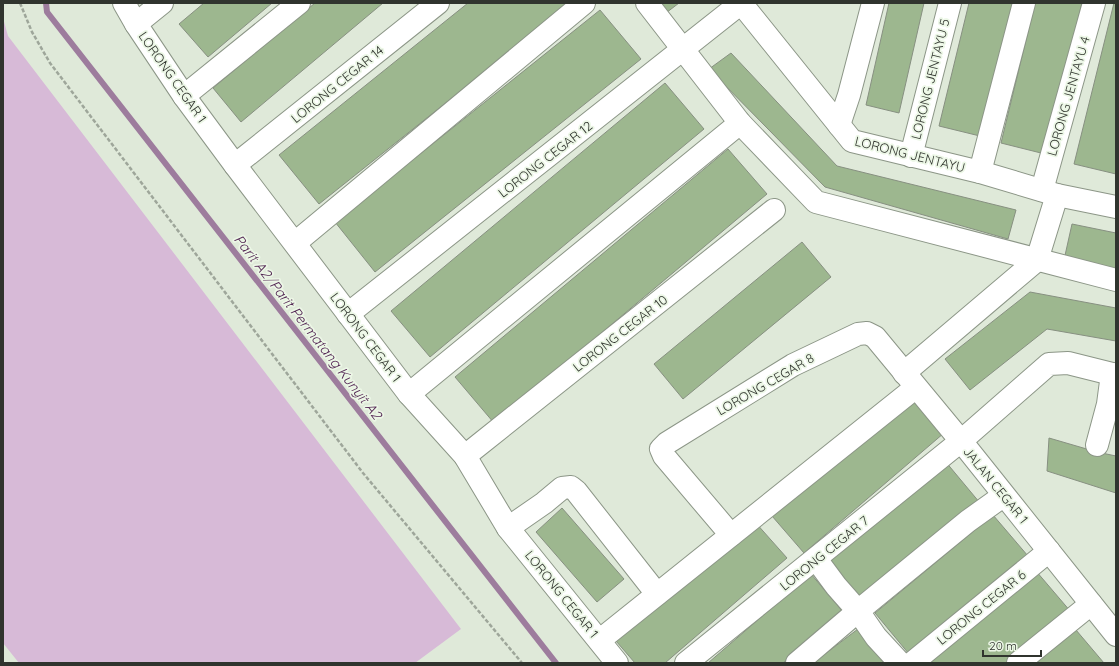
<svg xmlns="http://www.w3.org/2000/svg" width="1119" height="666" viewBox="0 0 1119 666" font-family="Quicksand,sans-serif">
  <rect width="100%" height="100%" fill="#dfe9d9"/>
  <polygon fill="#d7bad7" points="3,18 8,36 461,629 415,663 19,663 3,643"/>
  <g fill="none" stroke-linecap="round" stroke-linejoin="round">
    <polyline stroke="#9d7c9d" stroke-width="6" points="46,3 47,12 556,663"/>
  </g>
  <g fill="#9db78f" stroke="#879081">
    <polygon points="204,3 272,3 208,57 179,24"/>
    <polygon points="315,3 383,3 241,122 213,88"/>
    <polygon points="468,3 571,3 319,204 279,155"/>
    <polygon points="651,3 679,3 662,16"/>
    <polygon points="889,3 924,3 899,113 866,105"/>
    <polygon points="969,3 1016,3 984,137 939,126"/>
    <polygon points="1035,3 1082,3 1045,154 1001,143"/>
    <polygon points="1114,3 1116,3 1116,174 1074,164"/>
    <polygon points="600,10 641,59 375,272 335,222"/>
    <polygon points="731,53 837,166 1016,210 1008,239 825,187 709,69"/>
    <polygon points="665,83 704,129 430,357 391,311"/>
    <polygon points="728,149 767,194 494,423 455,377"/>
    <polygon points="1072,224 1116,233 1116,271 1064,260"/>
    <polygon points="802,242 831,277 683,399 654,364"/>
    <polygon points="1030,292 1116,308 1116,341 1047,329 970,390 945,359"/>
    <polygon points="912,396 944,433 804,553 772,516"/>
    <polygon points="1049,438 1097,452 1116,456 1116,493 1047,471"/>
    <polygon points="945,461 980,503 861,601 827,560"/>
    <polygon points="562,508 624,579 597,602 536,532"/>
    <polygon points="993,515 1028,556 909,654 875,613"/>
    <polygon points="755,522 787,558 665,663 635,663 616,641"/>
    <polygon points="1036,571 1071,612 1009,663 925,663"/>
    <polygon points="811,574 843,612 783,663 708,663"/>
    <polygon points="858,629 884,663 813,663"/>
    <polygon points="1076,630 1104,663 1036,663"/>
  </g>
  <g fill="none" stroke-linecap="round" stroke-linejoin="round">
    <defs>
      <g id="minor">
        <polyline points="124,3 136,24 184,96 235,165 409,394 465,456 508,528 617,663"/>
        <polyline points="647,3 740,123 816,202 1116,280"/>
        <polyline points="741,3 852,141 980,172 1057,195 1116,207"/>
        <polyline points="136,24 162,3"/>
        <polyline points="184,96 299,3"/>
        <polyline points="839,125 849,95 873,3"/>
        <polyline points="911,156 950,3"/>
        <polyline points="235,165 438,3"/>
        <polyline points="980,172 1024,3"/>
        <polyline points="1042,190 1094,3"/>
        <polyline points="295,243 584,3"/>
        <polyline points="348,314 741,3"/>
        <polyline points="904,373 1037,260 1057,195"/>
        <polyline points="409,394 740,123"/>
        <polyline points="1097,445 1108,404 1112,374"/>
        <polyline points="465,456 774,210"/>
        <polyline points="508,528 544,503 562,488 571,487 576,491 657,594"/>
        <polyline points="731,535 664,456 661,449 667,443 793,365 858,334 867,333 875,337 961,441 1116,635"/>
        <polyline points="816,559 836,586 858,611 968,521 1003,496"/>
        <polyline points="600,640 915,388"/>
        <polyline points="686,663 961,441 1049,364 1068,363 1116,375"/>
        <polyline points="797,663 858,611 876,637 900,663"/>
        <polyline points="912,663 1049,551"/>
        <polyline points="1018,663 1091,604"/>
      </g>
    </defs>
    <use href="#minor" stroke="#8c9687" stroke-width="24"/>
    <polyline stroke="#9ea69a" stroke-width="2.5" stroke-dasharray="4 2" stroke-linecap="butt" points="20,3 32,32 50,63 363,473 522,663"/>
    <use href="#minor" stroke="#fff" stroke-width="22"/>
  </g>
  <g text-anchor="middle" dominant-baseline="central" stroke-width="3.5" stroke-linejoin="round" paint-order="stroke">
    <g font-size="13" fill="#30342e" stroke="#ecf7e6">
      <text transform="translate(173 77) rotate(55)">LORONG CEGAR 1</text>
      <text transform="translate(930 79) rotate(-76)">LORONG JENTAYU 5</text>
      <text transform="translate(337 84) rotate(-39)">LORONG CEGAR 14</text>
      <text transform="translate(1068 96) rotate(-74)">LORONG JENTAYU 4</text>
      <text transform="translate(910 154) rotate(14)">LORONG JENTAYU</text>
      <text transform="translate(545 159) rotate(-38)">LORONG CEGAR 12</text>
      <text transform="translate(620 333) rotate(-38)">LORONG CEGAR 10</text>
      <text transform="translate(366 337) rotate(53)">LORONG CEGAR 1</text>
      <text transform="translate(765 384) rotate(-30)">LORONG CEGAR 8</text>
      <text transform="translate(996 485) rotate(51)">JALAN CEGAR 1</text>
      <text transform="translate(824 553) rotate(-39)">LORONG CEGAR 7</text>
      <text transform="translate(562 594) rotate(51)">LORONG CEGAR 1</text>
      <text transform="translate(981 607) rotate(-39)">LORONG CEGAR 6</text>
    </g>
    <g font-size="14" font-style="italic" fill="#542855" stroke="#ecf7e6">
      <text transform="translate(308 327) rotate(52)">Parit A2/Parit Permatang Kunyit A2</text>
    </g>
  </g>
  <rect width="1119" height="666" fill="none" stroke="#30342e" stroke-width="8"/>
  <path d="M983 650v6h58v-6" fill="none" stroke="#30342e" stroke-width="2"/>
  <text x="989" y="650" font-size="12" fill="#30342e" stroke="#ecf7e6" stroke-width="3" paint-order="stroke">20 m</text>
</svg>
